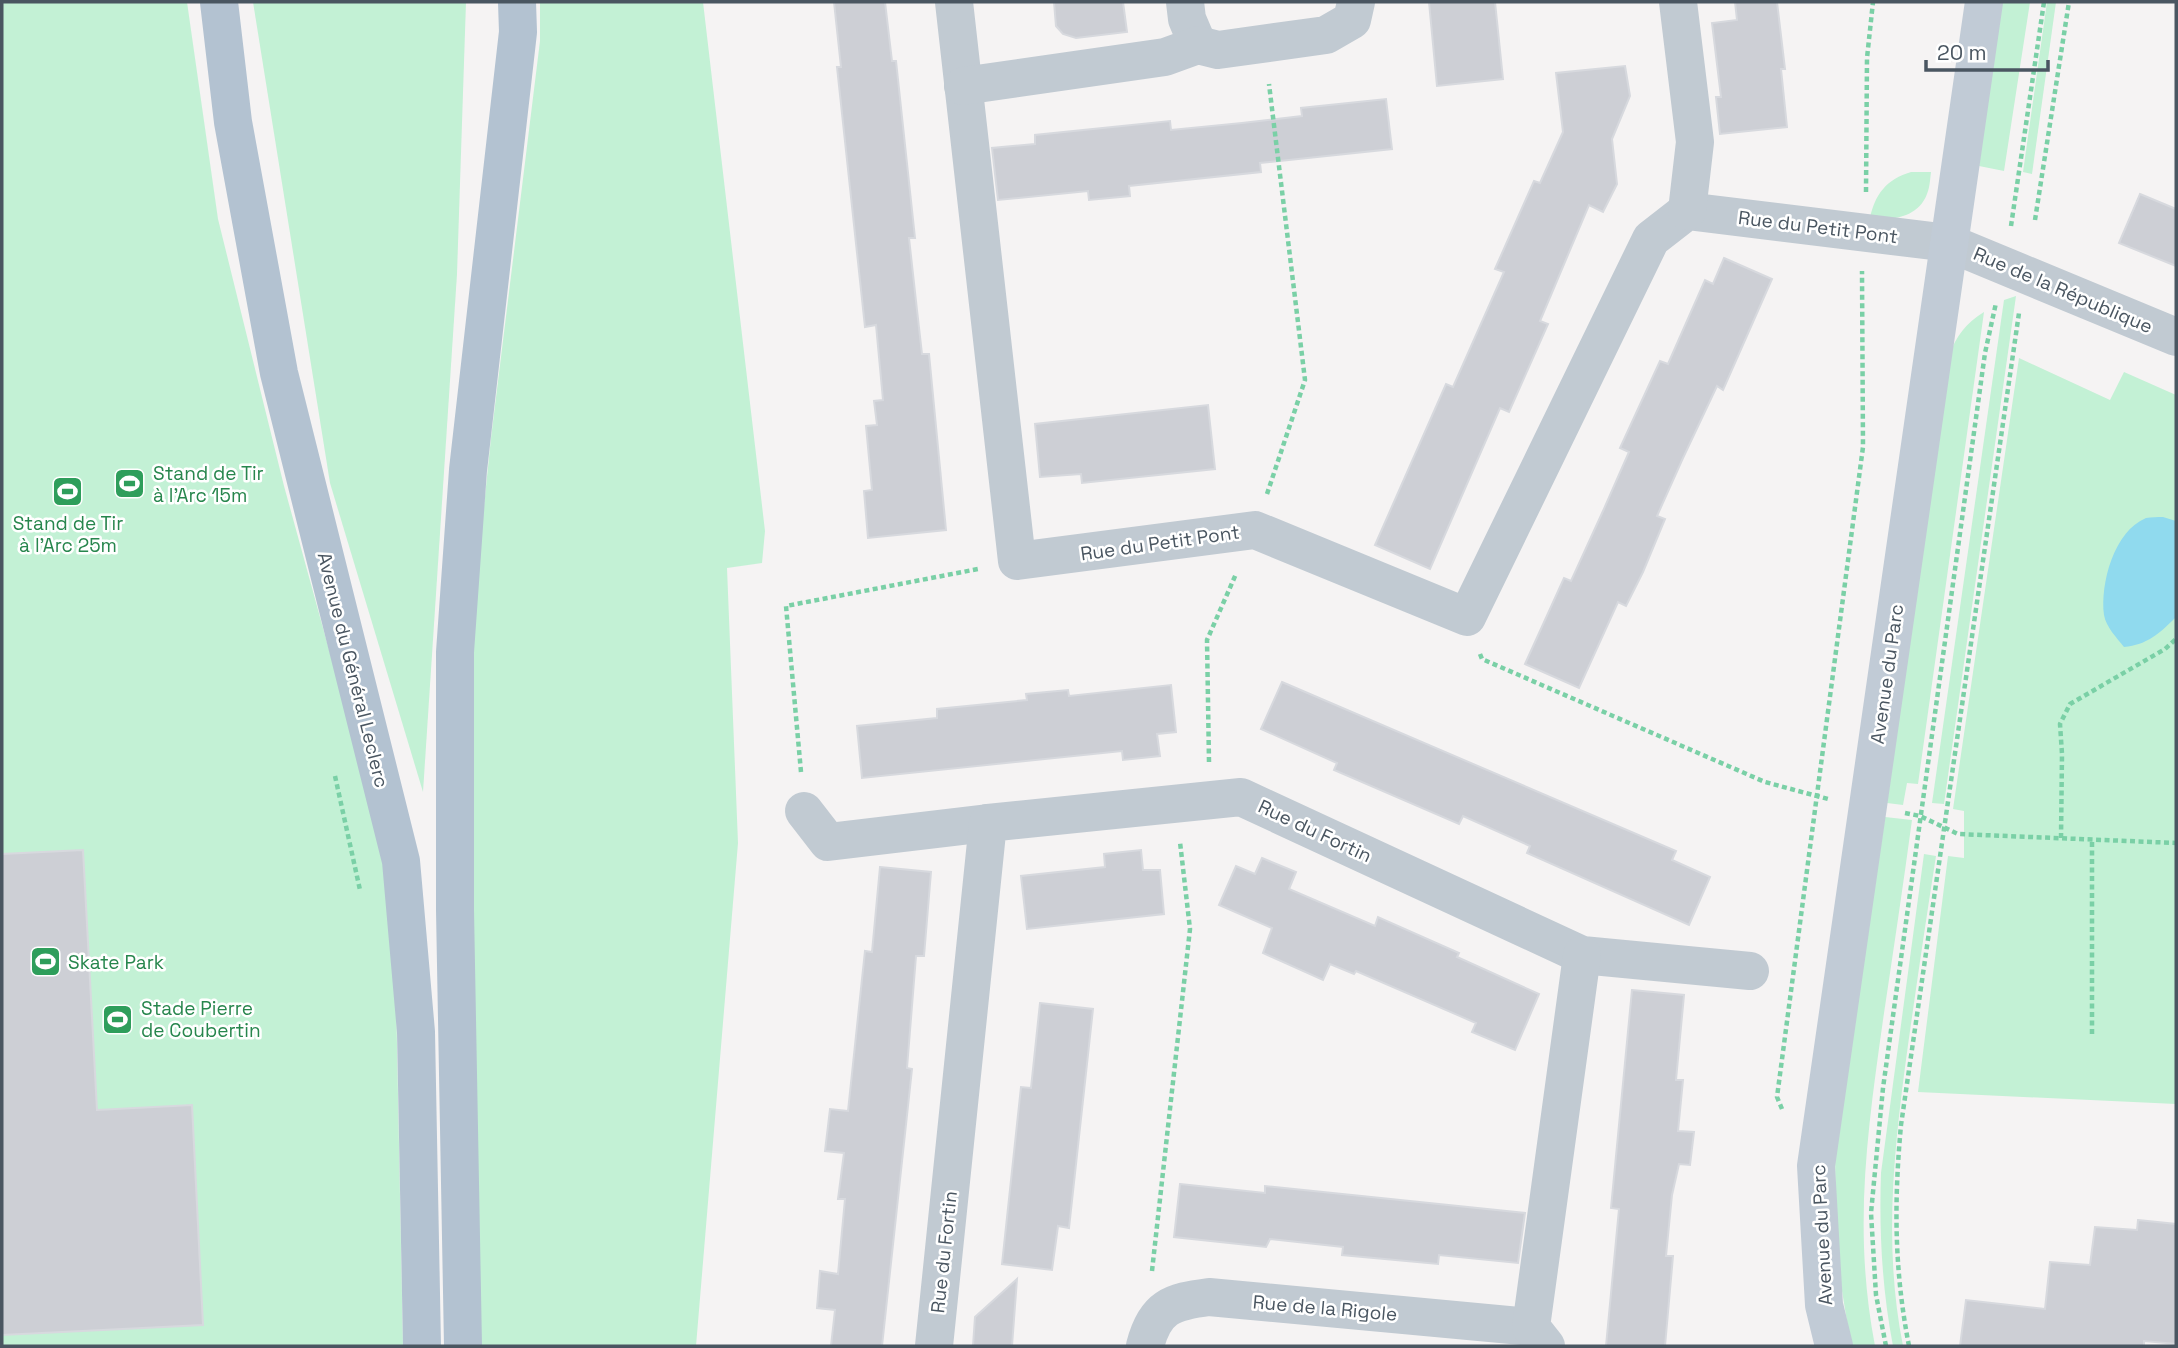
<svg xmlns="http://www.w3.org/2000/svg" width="2178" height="1348" viewBox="0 0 2178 1348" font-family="'Space Grotesk',sans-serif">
  <rect width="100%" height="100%" fill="#f5f3f3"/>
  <g fill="#c3f1d5">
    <polygon points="2,2 187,2 218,219 284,486 384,850 395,943 403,1346 2,1346"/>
    <polygon points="253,2 466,2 457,274 423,792 330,483"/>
    <polygon points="540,2 703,2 765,531 762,563 727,568 738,843 696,1346 474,1346 462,720 491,438 540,41"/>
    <polygon points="2000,2 2030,2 2004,171 1979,166"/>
    <polygon points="2047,2 2056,2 2032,174 2023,172"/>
    <path d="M 1911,172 L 1931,172 C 1930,179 1930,187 1927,194 C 1918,218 1891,221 1870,218 C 1875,194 1887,179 1911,172 Z"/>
    <polygon points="2016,296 1944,804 1932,803 2004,300"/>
    <path d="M 1984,312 L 1918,784 L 1907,783 L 1903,805 L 1887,803 L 1949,356 C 1956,336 1966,323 1984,312 Z"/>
    <polygon points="2019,358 2110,400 2124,372 2176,395 2176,1104 1918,1092 1948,856 1964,858 1964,811 1953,809"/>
    <path d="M 1885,817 L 1912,820 C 1903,887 1893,953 1883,1020 C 1867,1134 1853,1231 1875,1346 L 1851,1346 L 1836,1254 L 1835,1151 Z"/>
    <path d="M 1924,854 L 1936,856 C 1926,919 1917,982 1908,1045 C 1894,1147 1883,1245 1903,1346 L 1893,1346 C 1882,1289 1879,1231 1881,1173 Z"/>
  </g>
  <path fill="#90daee" d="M 2163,517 L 2176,521 L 2176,617 C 2160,633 2147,645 2124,647 C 2117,638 2106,627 2104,615 C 2100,584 2114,531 2146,518 C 2151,517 2158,517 2163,517 Z"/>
  <g fill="#cdcfd5" stroke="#d7d9de" stroke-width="2">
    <polygon points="834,2 885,2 892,61 896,61 915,238 909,238 917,310 922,354 929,354 946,530 868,538 864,491 872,490 866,426 877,425 874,401 883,400 876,325 865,327 837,67 841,67"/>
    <polygon points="1054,2 1123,2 1127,32 1076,38 1063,34 1056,26"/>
    <polygon points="1429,2 1495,2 1503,79 1437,86"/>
    <polygon points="1735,2 1777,2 1785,69 1781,69 1787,127 1720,134 1716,97 1721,97 1712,23 1737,20"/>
    <polygon points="1625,66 1630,96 1612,139 1617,184 1603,212 1589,205 1540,321 1548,324 1509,412 1500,408 1430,569 1375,545 1446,384 1453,387 1504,272 1495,269 1534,181 1540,183 1563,132 1556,73"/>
    <polygon points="1386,99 1392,149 1260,163 1261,172 1129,186 1130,196 1089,200 1088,191 998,200 992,148 1035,144 1035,135 1170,121 1171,130 1242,123 1302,116 1301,108"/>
    <polygon points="2140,194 2176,209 2176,266 2119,243"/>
    <polygon points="1724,258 1772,279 1723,390 1717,386 1683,458 1657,516 1665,519 1643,572 1626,606 1618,602 1579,688 1525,664 1564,578 1571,581 1603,511 1629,452 1620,448 1660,361 1668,364 1705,280 1713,284"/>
    <polygon points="1208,405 1215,469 1082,483 1081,474 1040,477 1035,424"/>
    <polygon points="1282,682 1676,851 1672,860 1710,877 1689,925 1527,853 1530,846 1463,816 1459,824 1334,770 1337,763 1261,729"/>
    <polygon points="1171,685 1176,732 1157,734 1160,756 1123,760 1122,751 862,778 857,726 937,718 937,709 1027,700 1026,694 1068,690 1069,696"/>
    <polygon points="83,850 97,1110 192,1105 203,1325 2,1335 2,854"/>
    <polygon points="1141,850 1143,870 1160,870 1164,914 1027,929 1021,876 1105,867 1104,854"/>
    <polygon points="1262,858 1296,872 1289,889 1375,926 1378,917 1459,953 1457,957 1539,994 1515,1050 1472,1032 1476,1023 1356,971 1354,974 1330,964 1323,980 1263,953 1272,928 1219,905 1236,866 1255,874"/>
    <polygon points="880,867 931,872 924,956 916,956 907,1068 912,1069 882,1346 831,1346 835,1310 817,1308 820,1271 838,1274 845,1199 838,1199 844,1153 825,1151 830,1109 848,1111 865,951 872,952"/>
    <polygon points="1632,990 1684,995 1676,1080 1683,1080 1678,1131 1694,1132 1690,1165 1679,1164 1672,1195 1666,1256 1673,1256 1665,1346 1606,1346 1619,1209 1611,1208"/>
    <polygon points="1040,1003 1093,1009 1069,1228 1058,1226 1052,1270 1002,1264 1021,1087 1031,1088"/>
    <polygon points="1180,1184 1265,1193 1265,1186 1525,1213 1518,1263 1439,1255 1438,1264 1342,1255 1343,1247 1270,1239 1266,1247 1174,1237"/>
    <polygon points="2138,1220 2176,1224 2176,1344 2144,1341 2144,1346 1960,1346 1966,1300 2045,1309 2050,1262 2090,1265 2095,1227 2137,1230"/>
    <polygon points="1017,1279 1012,1346 973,1346 975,1317"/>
  </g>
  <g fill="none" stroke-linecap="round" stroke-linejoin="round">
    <g stroke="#7ad0a6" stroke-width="4.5" stroke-dasharray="5 3.5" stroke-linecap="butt">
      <polyline points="1866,192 1867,58 1873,2"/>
      <polyline points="2035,220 2069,2"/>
      <polyline points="2011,226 2044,2"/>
      <polyline points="1267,494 1305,380 1269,84"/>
      <polyline points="1480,654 1482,659 1765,782 1828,799"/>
      <polyline points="1209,762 1207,640 1236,574"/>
      <polyline points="801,772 786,606 978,569"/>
      <polyline points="335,776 360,890"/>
      <polyline points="1905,813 1920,816 1958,834 2176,843"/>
      <polyline points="2061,838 2062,754 2060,724 2070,704 2165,649 2176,639"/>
      <polyline points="2092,1034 2092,840"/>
      <polyline points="1782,1109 1777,1097 1863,447 1862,271"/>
      <polyline points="1152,1271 1190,929 1180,842"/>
      <polyline points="1886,1346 1876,1295 1871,1213 1883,1088 1985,353 1996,303"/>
      <path d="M 1909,1346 C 1894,1269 1894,1202 1901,1125 L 2019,313"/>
    </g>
    <g stroke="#c1cad2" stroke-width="38">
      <polyline points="954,2 1017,561 1255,530 1467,617 1651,239 1687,211 1949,243 2176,337"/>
      <polyline points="1185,2 1187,19 1198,45"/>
      <polyline points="1678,2 1695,142 1687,211"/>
      <polyline points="963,86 1165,57 1198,45 1218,50 1326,35 1352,20 1356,2"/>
      <polyline points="804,811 828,842 988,823"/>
      <polyline points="934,1346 988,823 1241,797 1582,955 1750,971"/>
      <path d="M 1145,1346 C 1155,1307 1171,1302 1209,1297 L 1531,1327"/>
      <polyline points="1546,1346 1531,1327 1582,955"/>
    </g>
    <polyline stroke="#c1cbd6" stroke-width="38" points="1834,1346 1824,1305 1816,1166 1984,2"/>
    <g stroke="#b3c2d1" stroke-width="38">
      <polyline points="219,2 233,122 279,373 401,861 416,1032 422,1346"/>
      <polyline points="463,1346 455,910 455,652 468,470 518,32 517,2"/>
    </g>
  </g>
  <defs>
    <symbol id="stadium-square" viewBox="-11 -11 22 22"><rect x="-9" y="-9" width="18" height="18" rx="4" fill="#2e9e5b" stroke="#fff"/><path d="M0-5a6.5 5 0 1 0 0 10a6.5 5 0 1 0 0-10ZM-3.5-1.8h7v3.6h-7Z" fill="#fff"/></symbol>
  </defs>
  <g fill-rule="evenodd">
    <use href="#stadium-square" x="112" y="466" width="35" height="35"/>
    <use href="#stadium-square" x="50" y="474" width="35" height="35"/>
    <use href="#stadium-square" x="28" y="944" width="35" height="35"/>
    <use href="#stadium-square" x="100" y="1002" width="35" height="35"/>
  </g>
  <g text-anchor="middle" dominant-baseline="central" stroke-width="5" stroke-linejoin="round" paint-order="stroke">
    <g font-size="19" fill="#4a5661" stroke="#fff">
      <text transform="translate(1818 227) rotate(7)">Rue du Petit Pont</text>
      <text transform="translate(2063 290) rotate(23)">Rue de la République</text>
      <text transform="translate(1160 543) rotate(-8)">Rue du Petit Pont</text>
      <text transform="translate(353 670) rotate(76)">Avenue du Général Leclerc</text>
      <text transform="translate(1887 674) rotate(-82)">Avenue du Parc</text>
      <text transform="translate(1315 831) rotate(25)">Rue du Fortin</text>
      <text transform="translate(1822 1235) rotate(-93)">Avenue du Parc</text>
      <text transform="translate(944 1252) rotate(-84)">Rue du Fortin</text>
      <text transform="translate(1325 1308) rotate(5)">Rue de la Rigole</text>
    </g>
    <g font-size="19" fill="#27864d" stroke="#fff" text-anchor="start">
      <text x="153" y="473">Stand de Tir<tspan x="153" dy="22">à l'Arc 15m</tspan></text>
      <text x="68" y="523" text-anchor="middle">Stand de Tir<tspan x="68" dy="22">à l'Arc 25m</tspan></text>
      <text x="68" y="962">Skate Park</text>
      <text x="141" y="1008">Stade Pierre<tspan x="141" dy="22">de Coubertin</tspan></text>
    </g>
  </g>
  <rect width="2178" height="1348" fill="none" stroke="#4a5661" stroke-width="7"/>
  <path d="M1926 60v10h122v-10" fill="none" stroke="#4a5661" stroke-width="3.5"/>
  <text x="1937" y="60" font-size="21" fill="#4a5661" stroke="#ffffff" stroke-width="5" paint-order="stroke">20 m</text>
</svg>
